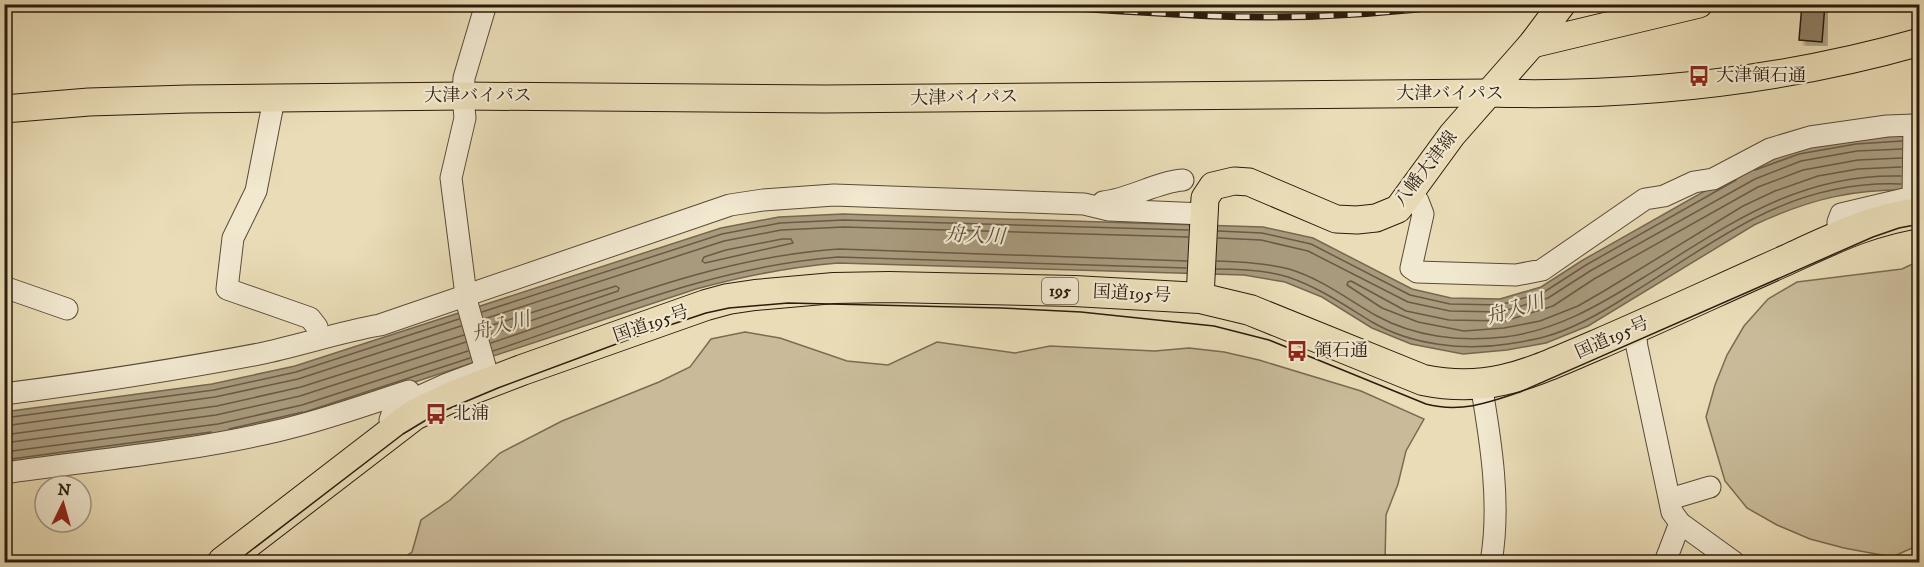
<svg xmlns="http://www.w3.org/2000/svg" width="1924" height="567" viewBox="0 0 1924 567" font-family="'IM FELL DW Pica','Noto Serif JP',serif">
  <defs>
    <filter id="shadow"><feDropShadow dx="5.5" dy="5.5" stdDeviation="1.5" flood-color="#0004"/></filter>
  </defs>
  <rect width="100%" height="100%" fill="#e9dcb6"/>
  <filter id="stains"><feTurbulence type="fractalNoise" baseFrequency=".00333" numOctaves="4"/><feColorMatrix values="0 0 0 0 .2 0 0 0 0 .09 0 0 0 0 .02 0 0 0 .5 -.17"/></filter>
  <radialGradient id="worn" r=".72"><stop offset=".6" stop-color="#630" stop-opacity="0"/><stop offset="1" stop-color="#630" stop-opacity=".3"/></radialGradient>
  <g fill="#c9bb99" stroke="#7a6b53" stroke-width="1.5">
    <polygon points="1919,261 1919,545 1892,557 1844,548 1810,539 1777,525 1747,508 1725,481 1706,417 1715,385 1727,355 1744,326 1768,299 1797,282 1902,269"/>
    <polygon points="745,332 780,338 847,361 888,365 937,342 1015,353 1050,346 1155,351 1189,348 1224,352 1259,360 1361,391 1424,419 1406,451 1398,484 1386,515 1385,562 397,562 412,552 421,520 450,500 500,453 562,421 659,382 690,367 711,339"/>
  </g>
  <path fill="#a89a7d" stroke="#766750" stroke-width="1.5" d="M 1919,135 L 1919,190 C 1856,188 1812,198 1754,225 L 1588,326 L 1546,343 L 1507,350 L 1463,354 L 1411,344 L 1372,328 L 1322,297 L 1285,282 L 1244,275 L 838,263 C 789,267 744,276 696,289 L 306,418 L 220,437 L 5,466 L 4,412 L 212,384 L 295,366 L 721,228 L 779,217 L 843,214 L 1263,227 L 1313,238 L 1412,289 L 1451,298 L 1500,299 L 1541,287 L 1583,260 L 1749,166 L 1797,148 L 1856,138 Z"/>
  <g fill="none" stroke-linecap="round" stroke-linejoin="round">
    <g stroke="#6a5a45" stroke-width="1.5">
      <polyline points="1901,167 1858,169 1818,176 1775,191 1743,206 1604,291 1578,306 1540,321 1504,328 1464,331 1418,322 1382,308 1347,285 1348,282 1351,281 1406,311 1449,320 1505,321 1553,306 1594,279 1758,187 1803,170 1858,160 1902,158"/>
      <polyline points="1755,170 1799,154 1856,144 1902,141"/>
      <polyline points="1218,231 1262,233 1311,244 1410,295 1450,304 1500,305 1544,292 1586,265 1736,180"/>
      <polyline points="1218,238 1261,240 1308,251 1408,302 1450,311 1501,312 1548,298 1590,271 1755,179 1801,161 1857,151 1902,149"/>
      <polygon points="782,239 791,239 793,243 705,263 702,261 704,257 726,250"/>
      <path d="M 1217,261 C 1241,262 1266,263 1289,269 C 1322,279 1347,299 1377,316 C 1415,337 1461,342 1504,337 C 1555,331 1598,306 1641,279 C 1726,227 1796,173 1901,176"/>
      <path d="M 1216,269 C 1240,269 1266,270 1288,277 C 1320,288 1344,305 1372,322 C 1411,345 1464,351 1508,344 C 1520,342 1533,340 1544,337 C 1574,329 1603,312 1629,295 C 1670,270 1710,241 1753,219 C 1799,195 1849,182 1901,184"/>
      <polyline points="482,312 722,234 780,223 844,220 1188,230"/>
      <polyline points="484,319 724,241 781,230 844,227 1188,237"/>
      <polyline points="486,327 616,286 619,288 618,291 489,335"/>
      <path d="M 491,343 C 604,305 718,257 839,249 L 1187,261"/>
      <path d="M 493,351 C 606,313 718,266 838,257 L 1186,268"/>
      <polyline points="305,412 470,358"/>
      <polyline points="4,418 214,390 296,372 459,319"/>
      <polyline points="4,426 215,397 298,379 461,326"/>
      <polyline points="229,429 303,412"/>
      <polyline points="4,435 217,406 301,387 464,335"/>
      <polyline points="4,443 216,415 300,396 466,342"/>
      <polyline points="4,452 218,424 302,405 468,351"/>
      <polyline points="4,460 211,432"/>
    </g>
  </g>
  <polygon fill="#8e7f65" stroke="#2b1b0d" stroke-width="1.5" filter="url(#shadow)" points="1802,4 1825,4 1822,42 1799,40"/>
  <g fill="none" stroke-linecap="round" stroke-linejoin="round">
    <defs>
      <g id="minor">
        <polyline points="274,99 256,191 233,238 227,289 310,318 317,327"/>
        <polyline points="1409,194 1418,201 1423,214 1411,268 1417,272 1516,275 1542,270 1645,199 1664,196 1694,182 1713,179 1770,149 1810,137 1887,126 1914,125"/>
        <path d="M 1103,202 C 1131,199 1156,182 1183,180"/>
        <polyline points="1839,236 1838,222 1841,214 1913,197 1914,125 1920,125"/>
        <polyline points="4,287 67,309"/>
        <polyline points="1629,330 1636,339 1637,347 1672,512 1680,523 1734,562"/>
        <path d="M 1481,384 C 1491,442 1501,505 1491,562"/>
        <path d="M 4,394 C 89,383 175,370 259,354 C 299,346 339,332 380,325 L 730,205 L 763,200 L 834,195 L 1084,204 L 1109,210 L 1204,214"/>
        <polyline points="396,430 390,420 394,408 447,384 482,371 485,366 467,303 451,178 465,118 463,96 464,78 486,4"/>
        <path d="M 4,473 C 95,460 187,452 277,431 C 322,421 365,405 409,391"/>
        <polyline points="1670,499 1710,487"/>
        <polyline points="1665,562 1680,523"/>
      </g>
      <g id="major">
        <polyline points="1532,44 1699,4"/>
        <path d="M 4,109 L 89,102 L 188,99 L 463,96 L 825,99 L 1489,93 C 1634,97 1779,82 1920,42"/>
        <polyline points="1200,298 1205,198 1213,186 1234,181 1249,182 1336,219 1357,220 1376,218 1398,209 1452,135 1532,44 1562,4"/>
      </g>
      <path id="highway" d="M 223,562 L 414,415 L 454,396 L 522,370 L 706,305 L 728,299 L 755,295 L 834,288 L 889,287 L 1074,291 L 1200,298 L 1250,310 L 1423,380 C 1492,394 1532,372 1594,346 C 1657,319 1719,290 1782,262 C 1826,242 1871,219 1920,213"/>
    </defs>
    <use href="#minor" stroke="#5a4b37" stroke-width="23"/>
    <use href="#major" stroke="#2b1b0d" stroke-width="29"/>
    <use href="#highway" stroke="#2b1b0d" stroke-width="32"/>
    <use href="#minor" stroke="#f1e8d0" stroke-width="21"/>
    <use href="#major" stroke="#e9dcb6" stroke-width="27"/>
    <use href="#highway" stroke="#e9dcb6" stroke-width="30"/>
    <path stroke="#2b1b0d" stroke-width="1.5" d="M 236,562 L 403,434 L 436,414 L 498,388 L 646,333 L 706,313 L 729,308 L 788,303 L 1001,308 L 1081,312 L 1214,326 L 1269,340 L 1426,404 C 1460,413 1488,403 1520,392 L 1873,237 L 1899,228 L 1920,224"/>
    <defs>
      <path id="rail" d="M 1012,4 C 1079,8 1146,13 1213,16 C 1295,19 1378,15 1460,4"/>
    </defs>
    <use href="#rail" stroke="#2b1b0d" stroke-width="7"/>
    <use href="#rail" stroke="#f1e8d0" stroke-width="4.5" stroke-dasharray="14" stroke-linecap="butt"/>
  </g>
  <defs>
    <symbol id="bus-bare" viewBox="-9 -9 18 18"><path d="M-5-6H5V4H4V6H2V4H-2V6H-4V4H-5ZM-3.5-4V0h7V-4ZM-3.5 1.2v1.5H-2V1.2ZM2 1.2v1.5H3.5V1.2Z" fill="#8f2418" stroke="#f1e8d0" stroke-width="2.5" paint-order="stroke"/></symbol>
  </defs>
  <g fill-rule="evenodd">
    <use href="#bus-bare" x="1684" y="61" width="30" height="30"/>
    <use href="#bus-bare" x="1282" y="336" width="30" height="30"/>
    <use href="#bus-bare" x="421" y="399" width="30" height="30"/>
  </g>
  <g text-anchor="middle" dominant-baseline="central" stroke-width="4.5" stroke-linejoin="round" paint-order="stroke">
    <rect fill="#f1e8d0" stroke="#665848" stroke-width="1.5" x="1042" y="278" width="36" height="26" rx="4.5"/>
    <g font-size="16" font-weight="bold" fill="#2b1b0d">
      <text x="1060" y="291">195</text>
    </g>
    <g font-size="18" fill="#2b1b0d" stroke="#f1e8d0" text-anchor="start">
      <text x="1716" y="76">大津領石通</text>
      <text x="1314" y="351">領石通</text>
      <text x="453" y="414">北浦</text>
    </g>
    <g font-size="18" fill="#2b1b0d" stroke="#f1e8d0">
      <text x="1450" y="94">大津バイパス</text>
      <text x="478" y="96">大津バイパス</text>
      <text transform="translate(964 98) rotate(-1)">大津バイパス</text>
      <text transform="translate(1426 169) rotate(-52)">八幡大津線</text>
      <text transform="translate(1132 294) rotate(3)">国道195号</text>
      <text transform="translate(651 324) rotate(-19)">国道195号</text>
      <text transform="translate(1612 338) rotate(-24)">国道195号</text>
    </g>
    <g font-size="20" font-style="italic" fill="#5d4e3a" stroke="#f1e8d0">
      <text transform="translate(975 236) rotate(3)">舟入川</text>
      <text transform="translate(1515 310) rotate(-17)">舟入川</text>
      <text transform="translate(501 327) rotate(-15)">舟入川</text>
    </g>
  </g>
  <rect width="1924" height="567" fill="none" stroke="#e9dcb6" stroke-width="24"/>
  <rect x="6" y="6" width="1912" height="555" fill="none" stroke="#2b1b0d" stroke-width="3"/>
  <rect x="12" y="12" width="1900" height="543" fill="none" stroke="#2b1b0d" stroke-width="1.5"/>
  <g transform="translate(63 504) rotate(5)"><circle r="28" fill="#f1e8d0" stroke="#a29682" stroke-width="1.5"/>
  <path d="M0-4.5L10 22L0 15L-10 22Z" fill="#8f2418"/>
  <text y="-9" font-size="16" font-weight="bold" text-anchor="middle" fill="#2b1b0d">N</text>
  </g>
  <rect width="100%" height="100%" filter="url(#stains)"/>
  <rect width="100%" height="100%" fill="url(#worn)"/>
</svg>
